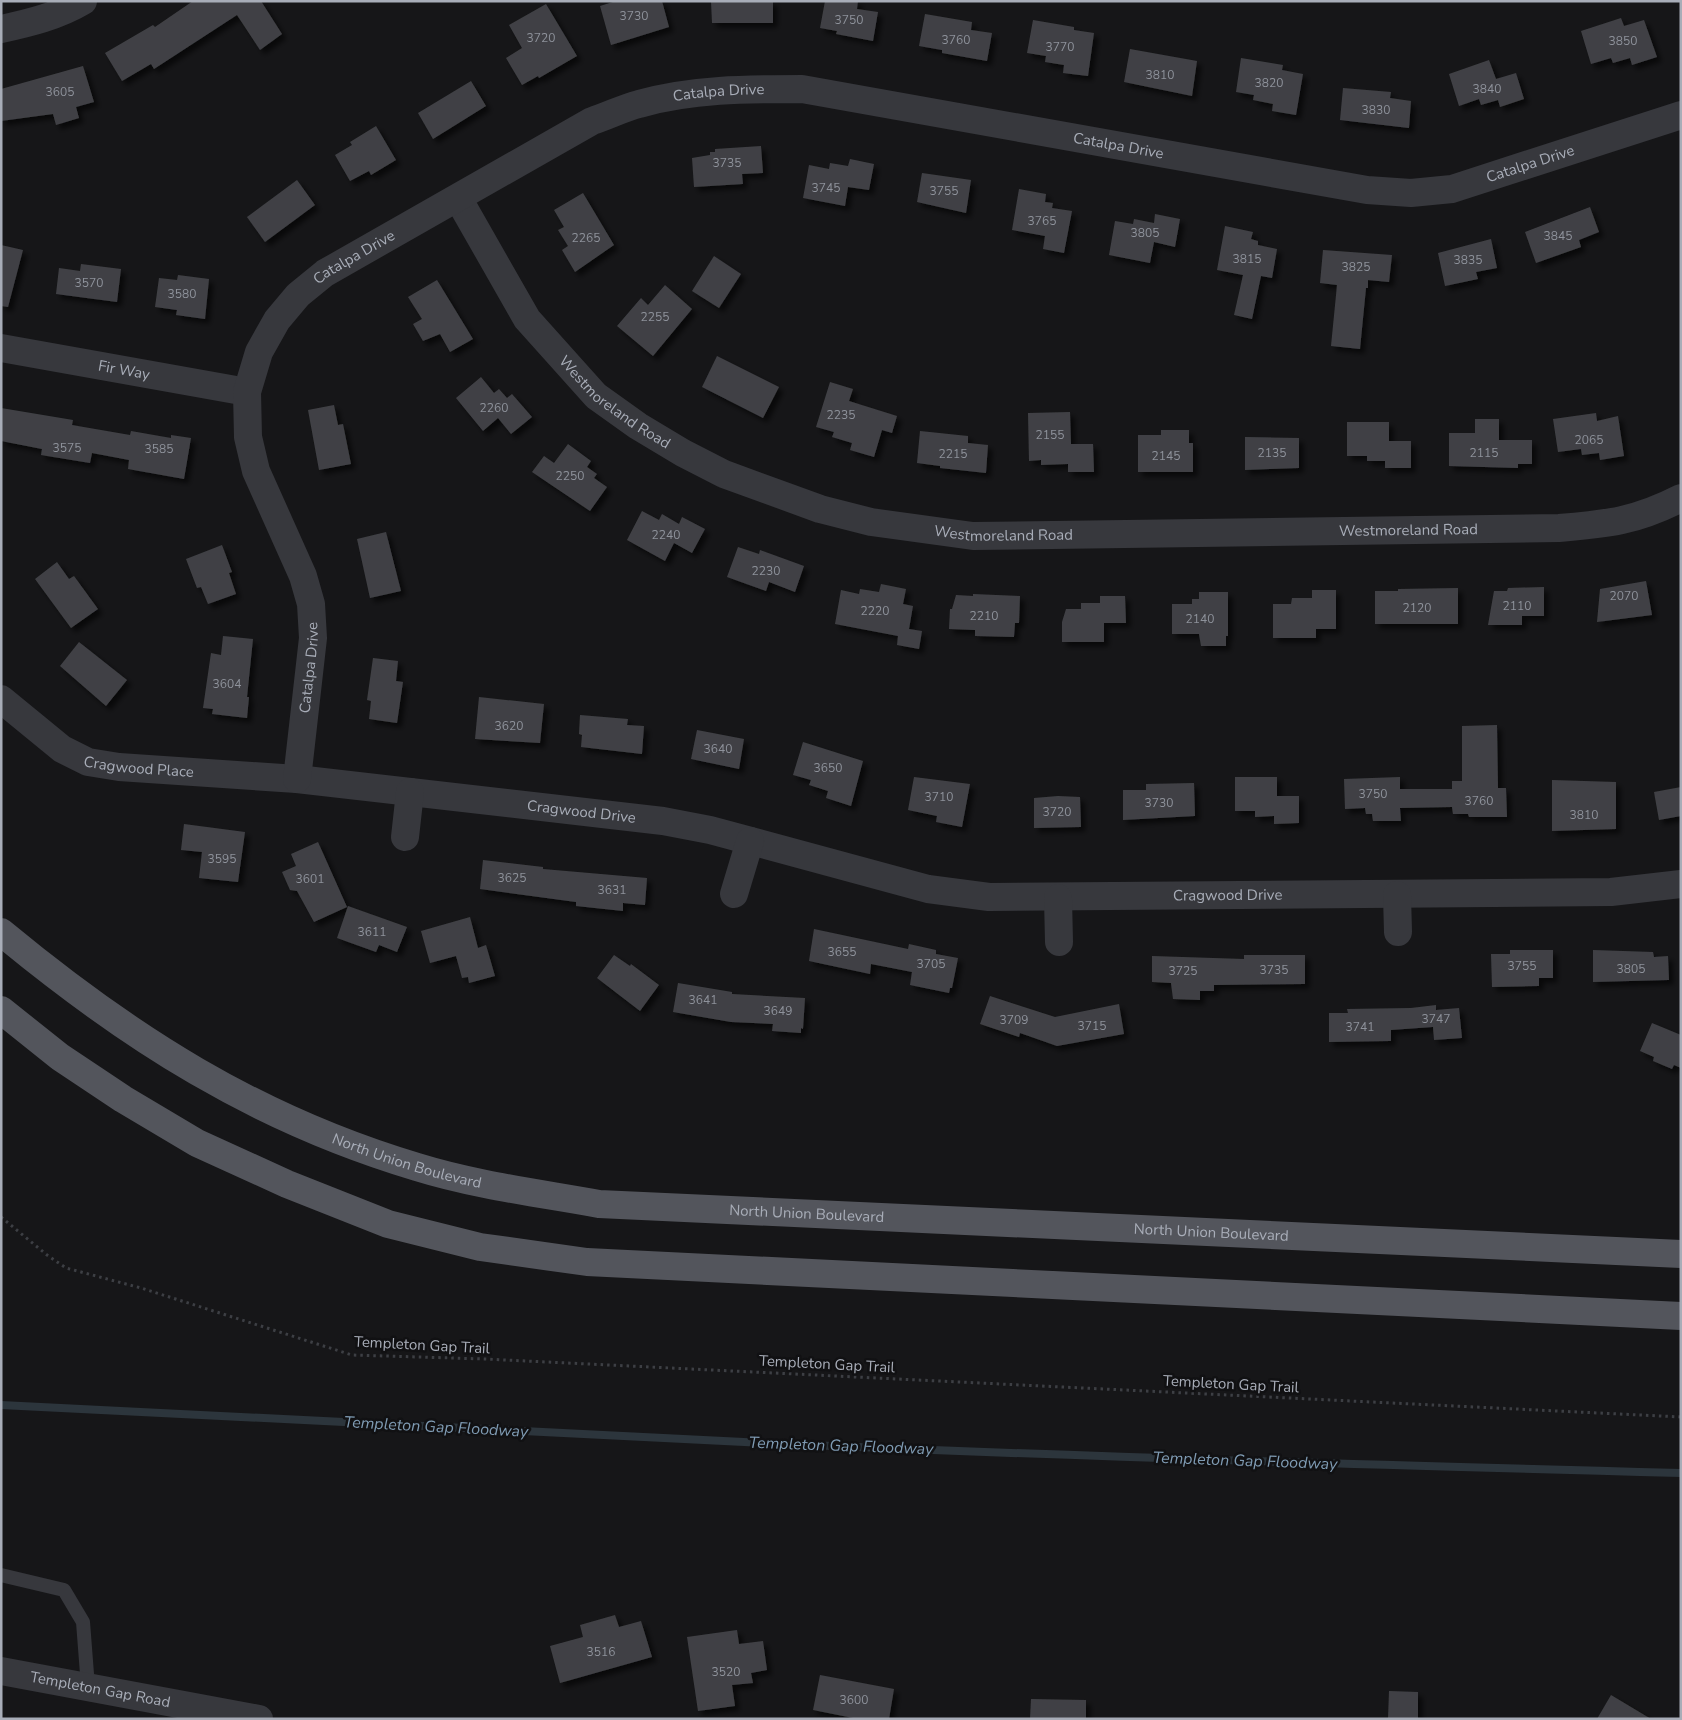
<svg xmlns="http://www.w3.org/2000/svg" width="1682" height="1720" viewBox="0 0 1682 1720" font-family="'Nunito Sans',sans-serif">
  <defs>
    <filter id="shadow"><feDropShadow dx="4.5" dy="4.5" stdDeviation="2.5" flood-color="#0009"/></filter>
  </defs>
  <rect width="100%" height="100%" fill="#161618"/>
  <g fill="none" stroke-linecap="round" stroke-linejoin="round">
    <path stroke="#2c353c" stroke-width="8" d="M 1,1405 C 263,1416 524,1433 786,1444 C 1084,1457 1382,1465 1681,1473"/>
  </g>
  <g fill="#404145" filter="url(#shadow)">
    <polygon points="193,1 261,1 282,34 260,50 237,15 154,69 151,64 122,81 105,53 153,25 155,27"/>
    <polygon points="616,1 662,1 669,27 611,45 600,6"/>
    <polygon points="711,1 773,1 773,23 712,23"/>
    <polygon points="825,1 858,1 857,9 878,12 873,41 836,34 837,31 820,28"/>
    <polygon points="546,4 577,56 539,78 538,76 522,85 506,58 522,48 509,25"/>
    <polygon points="925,14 972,22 971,30 992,33 987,61 942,53 942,50 919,46"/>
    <polygon points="1621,18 1624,26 1644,20 1657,57 1632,65 1630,58 1613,63 1611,58 1591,64 1581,31"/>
    <polygon points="1033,20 1074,27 1074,30 1094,33 1088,76 1063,73 1064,65 1045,62 1046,56 1027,53"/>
    <polygon points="1130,49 1197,61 1192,96 1124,82"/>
    <polygon points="1241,58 1283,65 1282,70 1303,74 1296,115 1272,111 1273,104 1253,100 1254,95 1236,92"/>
    <polygon points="1489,60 1496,79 1516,73 1524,99 1500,107 1498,100 1481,105 1479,99 1459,106 1449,74"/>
    <polygon points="83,66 94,102 76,107 79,118 56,125 53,114 1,121 1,89"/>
    <polygon points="471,81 486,106 433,139 418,113"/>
    <polygon points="1343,88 1391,92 1390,98 1411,101 1409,128 1340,120"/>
    <polygon points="376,126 396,160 371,175 369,171 350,181 335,155 352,145 350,142"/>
    <polygon points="761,146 763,173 742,174 743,184 694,187 692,158 710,155 710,152 715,152 715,149"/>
    <polygon points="850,159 874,164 869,190 848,187 845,206 803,198 809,165 829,169 830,163 848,166"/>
    <polygon points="922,173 971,180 966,213 917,202"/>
    <polygon points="297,180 315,205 265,242 247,217"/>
    <polygon points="1019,189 1046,194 1045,202 1053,203 1052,208 1072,211 1064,253 1043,249 1045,236 1012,230"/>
    <polygon points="583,193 614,245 575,272 562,250 568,246 558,230 564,227 554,210"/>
    <polygon points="1590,207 1599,232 1579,240 1581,247 1536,263 1525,232"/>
    <polygon points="1155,214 1180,219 1175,247 1154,242 1150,263 1109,255 1115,221 1133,224 1134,219 1154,223"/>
    <polygon points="1225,226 1253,232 1251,239 1258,241 1258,245 1277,249 1272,278 1261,276 1252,319 1234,315 1243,275 1217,270"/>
    <polygon points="1491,239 1497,268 1476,272 1478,279 1445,286 1438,253"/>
    <polygon points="1,245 23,250 8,307 1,306"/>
    <polygon points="1323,250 1392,255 1389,282 1368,280 1368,288 1366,288 1360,349 1331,346 1337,285 1320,283"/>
    <polygon points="714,256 741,274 719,308 692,291"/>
    <polygon points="81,264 121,269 117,302 56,294 59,268 80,271"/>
    <polygon points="178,275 209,279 205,319 176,315 177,310 155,307 159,278 177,280"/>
    <polygon points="437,280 473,339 450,352 440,334 423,341 413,324 422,319 408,297"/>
    <polygon points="665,285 692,309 653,356 617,326 641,298 648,305"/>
    <polygon points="717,356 779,387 763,418 702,387"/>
    <polygon points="481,377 494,393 499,389 507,398 512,394 532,417 511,434 498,418 483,431 456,398"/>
    <polygon points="830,382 853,389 849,401 897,416 892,433 882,430 874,457 850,450 852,443 832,437 834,432 816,427"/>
    <polygon points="334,405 338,425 343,424 351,464 319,470 308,410"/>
    <polygon points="1,408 73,420 72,425 130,435 131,431 171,438 171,435 191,438 184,479 128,469 129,460 92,453 90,463 41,455 42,449 1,441"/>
    <polygon points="1070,412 1071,444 1093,444 1094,472 1068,472 1068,464 1041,465 1041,460 1029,461 1028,413"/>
    <polygon points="1596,413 1597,421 1618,416 1624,456 1600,460 1599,453 1582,455 1581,449 1558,452 1553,419"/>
    <polygon points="1475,419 1499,419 1499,440 1532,440 1532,464 1518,464 1518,468 1449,466 1449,433 1475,433"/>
    <polygon points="1347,422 1389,422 1389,441 1411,441 1411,468 1385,468 1385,461 1367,461 1367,456 1347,456"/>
    <polygon points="1161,430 1189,430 1189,443 1193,443 1193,472 1138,472 1138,435 1161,435"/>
    <polygon points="920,431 968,436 968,443 988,445 986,473 940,468 940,466 917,463"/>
    <polygon points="1245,437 1299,438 1299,468 1245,470"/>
    <polygon points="568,444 591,461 587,467 597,474 594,478 607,487 590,511 532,472 544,456 554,463"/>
    <polygon points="642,511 659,520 662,514 679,524 682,517 705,529 692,553 674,543 665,561 627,540"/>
    <polygon points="386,532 401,591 370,598 357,539"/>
    <polygon points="222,545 232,572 229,573 236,594 208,604 201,587 197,588 186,559"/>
    <polygon points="738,547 759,554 760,550 804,566 795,592 769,582 766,591 727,577"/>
    <polygon points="57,562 69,579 74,576 98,609 71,628 35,579"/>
    <polygon points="1646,581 1652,615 1597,622 1600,589"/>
    <polygon points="881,584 906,589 903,604 913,606 909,629 922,631 919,649 897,645 898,636 835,624 841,590 859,594 860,589 879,592"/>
    <polygon points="1544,587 1544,616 1522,616 1522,625 1488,625 1494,591 1507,591 1508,588"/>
    <polygon points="1458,588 1458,624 1375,624 1375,591 1398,591 1398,589"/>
    <polygon points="1312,590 1336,590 1336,629 1316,629 1316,638 1273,638 1273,604 1291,604 1292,598 1312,598"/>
    <polygon points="1199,592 1228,592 1228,636 1226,636 1226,646 1201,646 1199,634 1172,634 1172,604 1192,604 1192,599 1199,599"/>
    <polygon points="973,594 1020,596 1019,623 1015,623 1014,637 975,636 975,630 949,629 950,609 952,609 956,595 973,596"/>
    <polygon points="1100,596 1125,596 1126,623 1104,623 1104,642 1062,642 1062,622 1066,609 1081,609 1081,603 1100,603"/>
    <polygon points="223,636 253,639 247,697 249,697 247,718 212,714 213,709 203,708 211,653 221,655"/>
    <polygon points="79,642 127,680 106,706 60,666"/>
    <polygon points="373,658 398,661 396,681 403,682 397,723 369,719 371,701 367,700"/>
    <polygon points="479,697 544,704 540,743 475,739"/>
    <polygon points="580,715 628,719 627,725 644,726 642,754 581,747 582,735 579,734"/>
    <polygon points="1497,725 1498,788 1506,788 1507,817 1469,817 1468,814 1453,814 1452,807 1400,808 1401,821 1373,821 1372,814 1366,814 1365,808 1345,809 1344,779 1400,777 1400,789 1452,789 1452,781 1462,781 1462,726"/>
    <polygon points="697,730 744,739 739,769 691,759"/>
    <polygon points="803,742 863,761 851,806 826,798 828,791 809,785 811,780 793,775"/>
    <polygon points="914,777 970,784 962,827 936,822 937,816 908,810"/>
    <polygon points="1235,777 1277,777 1277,796 1299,796 1299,823 1274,824 1274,816 1255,817 1255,811 1235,811"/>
    <polygon points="1552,780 1616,782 1616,829 1552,831"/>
    <polygon points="1194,783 1195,816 1123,820 1123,790 1146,790 1146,784"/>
    <polygon points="1681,787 1681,816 1659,820 1654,792"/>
    <polygon points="1058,796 1080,797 1081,827 1034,828 1034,798"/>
    <polygon points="184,824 245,832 238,882 199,878 202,852 181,850"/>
    <polygon points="318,842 347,907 314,922 297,891 290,890 282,872 296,866 291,854"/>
    <polygon points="483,860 543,867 543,869 647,878 645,905 623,903 623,911 576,906 576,902 480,889"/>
    <polygon points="348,906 407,927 397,952 379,945 376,952 337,938"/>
    <polygon points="470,917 478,948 486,945 495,976 469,983 468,977 462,978 456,956 430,963 421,931"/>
    <polygon points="814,929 908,949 909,944 936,950 936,954 958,958 952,988 950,988 949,993 910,985 912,972 871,964 870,974 809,961"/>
    <polygon points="1510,950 1553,950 1553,978 1539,978 1539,986 1492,987 1491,954 1510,954"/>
    <polygon points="1593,950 1653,952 1654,957 1668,956 1669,980 1593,982"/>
    <polygon points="614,955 630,966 631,964 659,985 640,1011 597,978"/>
    <polygon points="1244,955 1305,955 1305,984 1214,985 1214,991 1200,991 1200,1000 1173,999 1171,983 1152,982 1152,956 1244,959"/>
    <polygon points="678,983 732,992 732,994 805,998 803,1029 801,1028 801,1033 772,1031 773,1024 731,1022 673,1012"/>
    <polygon points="990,996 1055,1017 1119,1004 1124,1034 1057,1046 1020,1033 1019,1037 980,1024"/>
    <polygon points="1436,1005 1436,1010 1459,1008 1462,1038 1434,1040 1433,1027 1391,1030 1391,1041 1329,1042 1329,1013 1348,1013 1347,1009 1411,1008"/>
    <polygon points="1652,1023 1681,1035 1681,1068 1674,1065 1672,1069 1653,1061 1654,1057 1640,1051"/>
    <polygon points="615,1615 619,1627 641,1621 652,1657 560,1683 550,1646 583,1637 580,1625"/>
    <polygon points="737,1630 739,1644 763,1641 767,1670 751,1673 753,1683 732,1685 735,1706 698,1711 687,1637"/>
    <polygon points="820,1675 894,1689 889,1719 858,1719 813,1710"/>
    <polygon points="1389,1691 1418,1692 1418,1719 1388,1719"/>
    <polygon points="1611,1695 1651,1719 1597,1719"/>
    <polygon points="1031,1699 1086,1700 1086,1719 1030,1719"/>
  </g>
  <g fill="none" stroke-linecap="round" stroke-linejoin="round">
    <polyline stroke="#3d3f44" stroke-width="3" stroke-dasharray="2.5 4" stroke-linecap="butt" points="1,1217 47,1255 66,1268 141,1288 352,1355 485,1359 1681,1417"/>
    <polyline stroke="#37383d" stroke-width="14" points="1,1575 64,1590 83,1622 88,1687"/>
    <g stroke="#37383d" stroke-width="28">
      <path d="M 1,29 C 29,23 58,16 83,1"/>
      <path id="s1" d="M 458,198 L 527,319 L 596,396 L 638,426 L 683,453 L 724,474 L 820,509 L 871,522 L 973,536 L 1559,528 C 1608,524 1636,521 1681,498"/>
      <path id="s2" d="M 1,348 L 247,392"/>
      <path id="s3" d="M 1,699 L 62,749 L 88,762 L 119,767 L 297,779 L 663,821 L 710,830 L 928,889 L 989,897 L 1611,892 L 1681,884"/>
      <path id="s4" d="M 297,779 L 313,638 L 311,604 L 303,576 L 256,471 L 248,437 L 247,392 L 259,352 L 277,320 L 298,295 L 325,273 L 592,121 C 608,116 623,108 639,104 C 691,89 747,89 802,89 L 1367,190 L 1411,193 L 1452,189 L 1681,115"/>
      <polyline points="405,837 410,792"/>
      <polyline points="734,894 750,841"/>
      <polyline points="1397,895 1398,932"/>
      <polyline points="1058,898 1059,942"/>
      <path id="s5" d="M 1,1671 L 259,1719"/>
    </g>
    <g stroke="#53555c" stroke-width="28">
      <path id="s6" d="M 1,932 C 129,1038 256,1119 417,1167 C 475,1185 538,1193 599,1204 L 1681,1254"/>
      <polyline points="1,1010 60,1057 123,1099 197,1143 287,1184 388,1224 480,1247 587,1262 1681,1316"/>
    </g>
  </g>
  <g text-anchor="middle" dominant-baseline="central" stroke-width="5" stroke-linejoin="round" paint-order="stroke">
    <g font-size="12" fill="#8e929b">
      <text x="634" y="16">3730</text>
      <text x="849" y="20">3750</text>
      <text x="541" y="38">3720</text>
      <text x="956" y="40">3760</text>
      <text x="1623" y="41">3850</text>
      <text x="1060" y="47">3770</text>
      <text x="1160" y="75">3810</text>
      <text x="1269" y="83">3820</text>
      <text x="1487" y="89">3840</text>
      <text x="60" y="92">3605</text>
      <text x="1376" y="110">3830</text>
      <text x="727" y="163">3735</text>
      <text x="826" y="188">3745</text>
      <text x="944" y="191">3755</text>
      <text x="1042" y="221">3765</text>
      <text x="1145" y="233">3805</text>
      <text x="1558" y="236">3845</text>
      <text x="586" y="238">2265</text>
      <text x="1247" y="259">3815</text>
      <text x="1468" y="260">3835</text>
      <text x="1356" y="267">3825</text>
      <text x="89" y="283">3570</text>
      <text x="182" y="294">3580</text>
      <text x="655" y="317">2255</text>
      <text x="494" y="408">2260</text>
      <text x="841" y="415">2235</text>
      <text x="1050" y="435">2155</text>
      <text x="1589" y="440">2065</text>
      <text x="67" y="448">3575</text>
      <text x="159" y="449">3585</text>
      <text x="1272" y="453">2135</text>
      <text x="1484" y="453">2115</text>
      <text x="953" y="454">2215</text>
      <text x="1166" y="456">2145</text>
      <text x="570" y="476">2250</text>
      <text x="666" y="535">2240</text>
      <text x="766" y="571">2230</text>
      <text x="1624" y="596">2070</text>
      <text x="1517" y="606">2110</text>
      <text x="1417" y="608">2120</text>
      <text x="875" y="611">2220</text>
      <text x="984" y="616">2210</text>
      <text x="1200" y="619">2140</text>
      <text x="227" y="684">3604</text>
      <text x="509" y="726">3620</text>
      <text x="718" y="749">3640</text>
      <text x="828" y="768">3650</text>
      <text x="1373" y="794">3750</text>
      <text x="939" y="797">3710</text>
      <text x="1479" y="801">3760</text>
      <text x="1159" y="803">3730</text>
      <text x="1057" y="812">3720</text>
      <text x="1584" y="815">3810</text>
      <text x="222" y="859">3595</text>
      <text x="512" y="878">3625</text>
      <text x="310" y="879">3601</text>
      <text x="612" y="890">3631</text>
      <text x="372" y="932">3611</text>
      <text x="842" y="952">3655</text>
      <text x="931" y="964">3705</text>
      <text x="1522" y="966">3755</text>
      <text x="1631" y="969">3805</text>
      <text x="1274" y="970">3735</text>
      <text x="1183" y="971">3725</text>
      <text x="703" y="1000">3641</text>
      <text x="778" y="1011">3649</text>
      <text x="1436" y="1019">3747</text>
      <text x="1014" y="1020">3709</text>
      <text x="1092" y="1026">3715</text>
      <text x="1360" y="1027">3741</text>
      <text x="601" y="1652">3516</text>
      <text x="726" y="1672">3520</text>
      <text x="854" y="1700">3600</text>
    </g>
    <g font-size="15" fill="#a8adb8" stroke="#111113">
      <text stroke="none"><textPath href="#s4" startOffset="984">Catalpa Drive</textPath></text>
      <text stroke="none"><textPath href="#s4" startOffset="1389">Catalpa Drive</textPath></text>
      <text stroke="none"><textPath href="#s4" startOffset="1809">Catalpa Drive</textPath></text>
      <text stroke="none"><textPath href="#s4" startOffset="579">Catalpa Drive</textPath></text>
      <text stroke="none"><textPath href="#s2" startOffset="125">Fir Way</textPath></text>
      <text stroke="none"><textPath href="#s1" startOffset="261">Westmoreland Road</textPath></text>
      <text stroke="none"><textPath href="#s1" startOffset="1086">Westmoreland Road</textPath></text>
      <text stroke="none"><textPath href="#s1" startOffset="681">Westmoreland Road</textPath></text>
      <text stroke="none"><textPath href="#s4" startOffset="112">Catalpa Drive</textPath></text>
      <text stroke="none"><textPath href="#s3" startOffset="159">Cragwood Place</textPath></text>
      <text stroke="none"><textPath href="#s3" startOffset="604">Cragwood Drive</textPath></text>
      <text stroke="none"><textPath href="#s3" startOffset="1260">Cragwood Drive</textPath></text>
      <text stroke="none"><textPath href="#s6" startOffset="470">North Union Boulevard</textPath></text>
      <text stroke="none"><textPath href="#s6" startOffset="875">North Union Boulevard</textPath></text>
      <text stroke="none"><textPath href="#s6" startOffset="1280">North Union Boulevard</textPath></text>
      <text transform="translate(422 1345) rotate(3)">Templeton Gap Trail</text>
      <text transform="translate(827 1364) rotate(3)">Templeton Gap Trail</text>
      <text transform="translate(1231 1384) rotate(3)">Templeton Gap Trail</text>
      <text stroke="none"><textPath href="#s5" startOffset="101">Templeton Gap Road</textPath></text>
    </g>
    <g font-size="16" font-style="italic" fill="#7f9bb3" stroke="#111113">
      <text transform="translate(436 1427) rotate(3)">Templeton Gap Floodway</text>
      <text transform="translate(841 1446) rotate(2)">Templeton Gap Floodway</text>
      <text transform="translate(1245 1461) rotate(2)">Templeton Gap Floodway</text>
    </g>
  </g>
  <rect width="1682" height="1720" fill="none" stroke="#a8adb8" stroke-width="5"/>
</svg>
